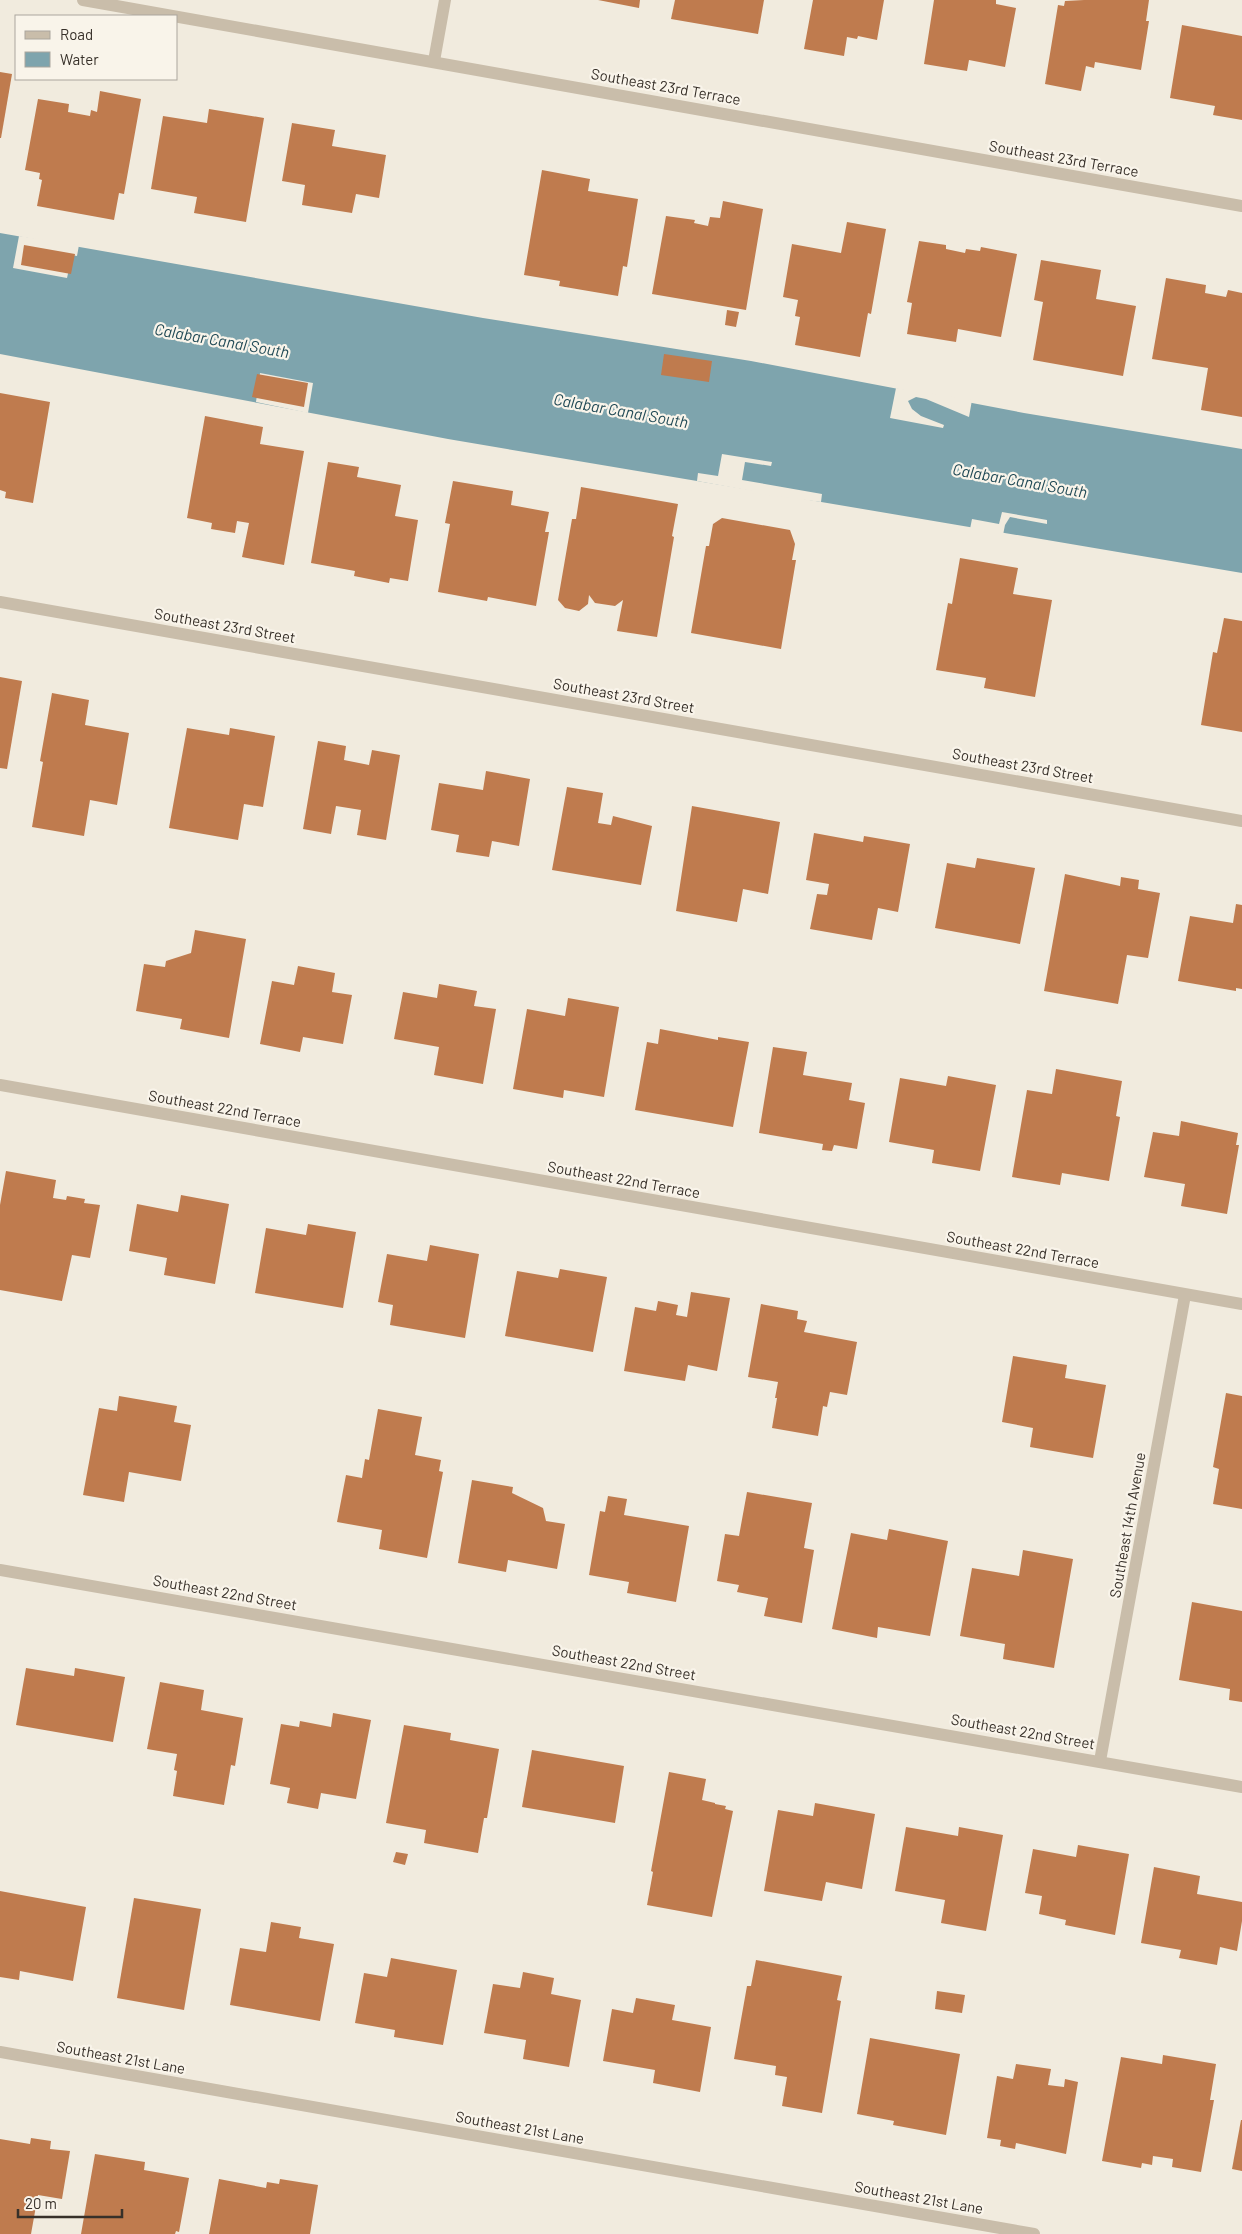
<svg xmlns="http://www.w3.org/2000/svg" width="1242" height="2234" viewBox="0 0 1242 2234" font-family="Barlow,sans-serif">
  <rect width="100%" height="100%" fill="#f1ebde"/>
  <polygon fill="#7ea4ad" points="0,233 483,318 751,361 1024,413 1242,449 1242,573 448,439 0,354"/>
  <g fill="#f1ebde">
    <polygon points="19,236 79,245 77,256 35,249 69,269 67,278 13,268"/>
    <polygon points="260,373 313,383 308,413 256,402"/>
    <polygon points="896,388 972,400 969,417 926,399 916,397 908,401 912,409 921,416 944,425 943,428 890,418"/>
    <polygon points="722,454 772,462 771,466 745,462 742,480 822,494 821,502 752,493 752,491 697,481 698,473 718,476"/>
    <polygon points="1002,512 1047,520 1047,524 1010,517 1005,525 1003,535 970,529 972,519 999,524"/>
  </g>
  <g fill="#bf7b4e">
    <polygon points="598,0 640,0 639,8"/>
    <polygon points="675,0 764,0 758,34 671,19"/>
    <polygon points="813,0 884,0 877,40 858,36 857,39 847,37 844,56 804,49"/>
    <polygon points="934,0 996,0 996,4 1016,8 1005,67 969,60 967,71 924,64"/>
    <polygon points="1084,0 1149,0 1146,21 1149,21 1141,70 1095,62 1094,68 1086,66 1081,91 1045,84 1058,5 1064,6 1065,1"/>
    <polygon points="1182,25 1242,36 1242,120 1213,115 1215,106 1170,98"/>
    <polygon points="0,72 12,74 1,138 0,138"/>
    <polygon points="100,91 141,99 124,194 119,193 114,220 37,206 42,180 39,179 40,173 25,170 38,99 69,104 68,112 90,116 91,110 97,112"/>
    <polygon points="209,109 264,118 246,222 194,213 197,197 151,189 163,116 207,123"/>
    <polygon points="292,123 335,130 332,146 386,155 379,198 356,194 352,213 302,205 305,185 282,181"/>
    <polygon points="542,170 590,179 588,191 638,199 627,267 623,266 618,296 559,286 560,281 524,275"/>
    <polygon points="723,201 763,209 746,310 652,294 666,216 695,220 694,223 708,226 710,217 720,218"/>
    <polygon points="847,222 886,229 871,314 868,313 860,357 795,345 800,317 795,316 798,300 783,297 792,244 841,253"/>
    <polygon points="919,241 946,245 946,249 965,253 966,249 980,251 981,247 1017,254 1001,337 958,329 956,342 907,334 912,303 907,302"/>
    <polygon points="24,245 75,254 71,274 21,265"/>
    <polygon points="1041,260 1101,270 1096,299 1136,306 1123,376 1033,360 1043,302 1034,300"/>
    <polygon points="1166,278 1206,285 1205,293 1226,297 1228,290 1242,293 1242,417 1201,410 1208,368 1152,359"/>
    <polygon points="727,310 739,312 736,327 725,325"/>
    <polygon points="664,354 712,361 709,382 661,375"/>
    <polygon points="257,374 308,383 304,407 252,397"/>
    <polygon points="0,393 50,402 33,503 5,498 6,492 0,490"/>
    <polygon points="205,416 263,427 260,444 304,451 284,565 242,557 249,523 237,521 235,533 211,529 212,523 187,518"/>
    <polygon points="328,462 359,467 357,477 401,485 395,516 418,520 408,581 390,578 389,583 354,576 355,571 311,563"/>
    <polygon points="453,481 513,491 511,505 549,512 545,532 549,532 536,606 488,597 487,601 438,592 450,524 445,523"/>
    <polygon points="581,487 678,504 672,536 674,537 657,637 617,631 623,600 615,606 595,603 589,595 588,604 579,611 565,608 558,600 572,519 576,519"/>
    <polygon points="722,518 790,530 795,544 792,560 796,560 781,649 691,633 706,546 709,546 713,524"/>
    <polygon points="960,558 1018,568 1013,594 1052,600 1035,697 984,688 986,678 936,670 948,603 952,604"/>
    <polygon points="1224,618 1242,621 1242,732 1201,725 1213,652 1217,653"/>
    <polygon points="0,677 22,681 7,769 0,768"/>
    <polygon points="52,693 89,700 85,725 129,733 117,805 90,800 84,836 32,827 43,762 40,761"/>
    <polygon points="187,728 229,735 230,728 275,736 263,807 244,804 238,840 169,828"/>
    <polygon points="318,741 346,746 344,760 369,765 372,750 400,755 386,840 357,835 361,810 336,806 331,834 303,829"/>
    <polygon points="486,771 530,779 519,846 492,841 489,857 456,852 459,835 431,830 439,783 483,790"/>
    <polygon points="567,787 603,793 598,823 611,825 613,816 652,826 641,885 552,870"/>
    <polygon points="692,806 780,822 768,894 743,889 737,922 676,911"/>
    <polygon points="814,833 863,842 864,836 910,844 898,912 878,908 872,940 810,929 817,894 827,895 829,884 806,880"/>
    <polygon points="977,858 1035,868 1020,944 935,928 947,863 975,868"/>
    <polygon points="1065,874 1120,886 1121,877 1139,880 1138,889 1160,893 1148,958 1127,955 1118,1004 1044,991"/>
    <polygon points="1236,904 1242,905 1242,989 1236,988 1236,991 1178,981 1190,916 1233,923"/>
    <polygon points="195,930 246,939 229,1038 180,1029 182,1019 136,1011 144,964 165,967 166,961 191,953"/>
    <polygon points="298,966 335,973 332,992 352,995 343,1044 303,1037 300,1052 260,1044 272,981 294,985"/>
    <polygon points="439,984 477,991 474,1006 496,1009 483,1084 434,1075 439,1047 394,1039 403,992 437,998"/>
    <polygon points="568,998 619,1007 604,1097 564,1090 563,1098 513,1089 527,1009 565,1016"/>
    <polygon points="660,1029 718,1040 718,1037 749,1042 733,1127 635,1110 647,1042 658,1044"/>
    <polygon points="773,1047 807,1052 803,1075 852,1083 849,1100 865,1103 857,1149 834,1145 832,1151 822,1150 823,1144 759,1133"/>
    <polygon points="1056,1069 1122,1081 1116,1116 1120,1117 1109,1181 1062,1173 1060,1185 1012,1177 1027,1090 1052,1094"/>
    <polygon points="948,1076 996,1085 980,1171 932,1163 934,1150 889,1142 900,1078 946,1086"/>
    <polygon points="1181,1121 1238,1133 1236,1145 1239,1145 1227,1214 1181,1206 1185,1184 1144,1177 1153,1132 1179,1136"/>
    <polygon points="6,1171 56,1180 53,1198 66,1200 67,1196 85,1199 84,1203 100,1205 90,1258 72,1255 62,1301 0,1290 0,1205"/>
    <polygon points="181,1195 229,1204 215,1284 164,1275 167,1258 129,1251 137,1204 178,1212"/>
    <polygon points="308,1224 356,1232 343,1308 255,1293 266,1228 306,1235"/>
    <polygon points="430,1245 479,1254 465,1338 390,1325 393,1305 378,1302 387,1254 427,1261"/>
    <polygon points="560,1269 607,1277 593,1352 505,1336 517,1271 558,1278"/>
    <polygon points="691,1292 730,1298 717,1371 688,1365 685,1381 624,1371 635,1307 656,1311 658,1301 678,1305 676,1315 687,1317"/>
    <polygon points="761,1304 798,1311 797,1319 807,1321 804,1332 857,1342 847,1395 830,1392 827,1407 823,1406 818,1436 772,1428 777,1398 775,1398 778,1382 748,1377"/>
    <polygon points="1013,1356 1067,1365 1065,1378 1106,1385 1093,1458 1030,1447 1033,1428 1002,1422"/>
    <polygon points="1226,1393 1242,1396 1242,1509 1213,1504 1219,1469 1213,1467"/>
    <polygon points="119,1396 177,1406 174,1422 191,1425 181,1481 129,1472 124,1502 83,1495 99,1408 117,1411"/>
    <polygon points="378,1409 422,1417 415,1455 441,1460 439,1471 443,1472 427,1558 379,1549 382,1530 337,1522 346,1475 362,1478 365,1459 369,1460"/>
    <polygon points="472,1480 513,1487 512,1493 543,1508 546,1521 565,1524 557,1569 508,1560 506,1572 458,1563"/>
    <polygon points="747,1492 812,1503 804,1548 814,1550 802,1623 764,1616 768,1598 737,1592 739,1585 717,1581 725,1534 739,1536"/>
    <polygon points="608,1496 627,1499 624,1515 689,1526 676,1602 627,1593 629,1582 589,1575 600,1511 605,1512"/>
    <polygon points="889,1529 948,1541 930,1636 878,1627 877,1638 832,1629 851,1533 887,1540"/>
    <polygon points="1023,1550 1073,1559 1054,1668 1003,1659 1005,1644 960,1636 972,1568 1019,1576"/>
    <polygon points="1192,1602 1242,1611 1242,1702 1229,1700 1230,1689 1179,1680"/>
    <polygon points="26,1668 74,1676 75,1668 125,1677 113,1742 16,1725"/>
    <polygon points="160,1682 204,1690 201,1710 243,1718 235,1766 231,1765 224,1805 173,1796 177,1771 174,1770 177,1754 147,1749"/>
    <polygon points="333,1713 371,1720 356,1799 321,1793 318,1809 287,1803 290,1788 270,1784 281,1724 299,1727 300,1721 331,1727"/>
    <polygon points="404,1725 451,1733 450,1740 499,1749 487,1818 484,1818 478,1853 424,1843 426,1830 386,1823"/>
    <polygon points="532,1750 624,1766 615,1823 522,1807"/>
    <polygon points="669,1772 706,1779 702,1800 715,1803 715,1804 726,1806 725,1809 733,1811 712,1917 647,1905 653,1872 651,1871"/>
    <polygon points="815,1803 875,1814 862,1889 826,1882 822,1901 764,1891 778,1810 813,1816"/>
    <polygon points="906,1827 958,1836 959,1827 1003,1835 986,1931 941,1923 945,1900 895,1891"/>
    <polygon points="1078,1845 1129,1854 1115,1935 1065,1925 1066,1920 1039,1914 1042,1896 1025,1893 1033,1849 1076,1857"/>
    <polygon points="396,1852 408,1854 405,1865 393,1862"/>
    <polygon points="1154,1867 1200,1876 1197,1894 1242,1902 1242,1921 1237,1951 1220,1947 1217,1965 1179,1958 1181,1950 1141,1943"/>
    <polygon points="0,1891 86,1907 73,1981 20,1971 19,1980 0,1977"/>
    <polygon points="134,1898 201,1909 184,2010 117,1998"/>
    <polygon points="271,1922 301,1927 299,1938 334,1944 320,2021 230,2005 240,1948 266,1952"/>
    <polygon points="391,1958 457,1970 443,2045 394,2037 395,2030 355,2023 364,1973 387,1977"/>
    <polygon points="756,1960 842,1976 837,2000 841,2001 822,2113 782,2106 787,2077 775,2075 776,2066 734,2059 747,1986 751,1986"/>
    <polygon points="523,1972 554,1978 551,1994 581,2000 569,2067 523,2059 526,2040 484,2033 493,1984 520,1988"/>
    <polygon points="937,1991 965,1995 962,2013 935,2009"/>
    <polygon points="636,1998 675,2005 672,2020 711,2027 700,2092 653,2083 655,2070 603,2061 612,2009 633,2013"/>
    <polygon points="870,2038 960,2054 946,2135 893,2125 894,2121 857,2114"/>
    <polygon points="1163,2055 1216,2064 1210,2100 1214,2100 1201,2172 1172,2167 1173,2159 1153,2156 1152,2165 1142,2163 1141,2168 1102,2161 1121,2057 1162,2064"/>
    <polygon points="1016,2064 1051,2069 1048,2085 1064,2087 1065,2079 1078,2082 1066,2154 1016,2143 1015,2149 1000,2146 1001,2140 987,2138 997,2076 1013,2079"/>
    <polygon points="1241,2120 1242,2120 1242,2171 1232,2169"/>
    <polygon points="31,2138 51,2141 50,2149 70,2151 62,2199 38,2195 31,2234 0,2234 0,2139 30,2144"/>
    <polygon points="95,2154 145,2162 144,2170 189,2178 179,2232 176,2231 175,2234 81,2234"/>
    <polygon points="219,2179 266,2188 267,2182 279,2184 280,2179 318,2185 310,2234 209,2234"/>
  </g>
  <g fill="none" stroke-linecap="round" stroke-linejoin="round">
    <g stroke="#c9bdaa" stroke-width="12">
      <polyline points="83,0 1242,206"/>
      <polyline points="434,61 445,0"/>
      <polyline points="0,602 1242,821"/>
      <polyline points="0,1085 1242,1304"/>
      <polyline points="0,1570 1242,1787"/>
      <polyline points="1100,1761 1185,1295"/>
      <polyline points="0,2052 1034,2234"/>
    </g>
  </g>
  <g text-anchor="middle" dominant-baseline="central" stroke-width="4.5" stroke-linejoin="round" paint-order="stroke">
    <g font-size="15" fill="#373029" stroke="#f9f4ea">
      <text transform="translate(666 86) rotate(10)">Southeast 23rd Terrace</text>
      <text transform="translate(1064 158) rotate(10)">Southeast 23rd Terrace</text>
      <text transform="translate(225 625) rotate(10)">Southeast 23rd Street</text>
      <text transform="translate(624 695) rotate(10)">Southeast 23rd Street</text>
      <text transform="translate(1023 765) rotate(10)">Southeast 23rd Street</text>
      <text transform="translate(225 1108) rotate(10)">Southeast 22nd Terrace</text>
      <text transform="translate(624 1179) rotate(10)">Southeast 22nd Terrace</text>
      <text transform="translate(1023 1249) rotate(10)">Southeast 22nd Terrace</text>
      <text transform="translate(1127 1525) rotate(-80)">Southeast 14th Avenue</text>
      <text transform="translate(225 1592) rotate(10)">Southeast 22nd Street</text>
      <text transform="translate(624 1662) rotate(10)">Southeast 22nd Street</text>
      <text transform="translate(1023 1731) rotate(10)">Southeast 22nd Street</text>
      <text transform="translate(121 2057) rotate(10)">Southeast 21st Lane</text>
      <text transform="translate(520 2127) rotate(10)">Southeast 21st Lane</text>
      <text transform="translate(919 2197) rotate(10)">Southeast 21st Lane</text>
    </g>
    <g font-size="16" font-style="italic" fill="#214a56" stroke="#f9f4ea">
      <text transform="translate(222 340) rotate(10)">Calabar Canal South</text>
      <text transform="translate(621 410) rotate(10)">Calabar Canal South</text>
      <text transform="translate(1020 480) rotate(10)">Calabar Canal South</text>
    </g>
  </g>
  <rect x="15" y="15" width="162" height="65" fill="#f9f4ea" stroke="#aba69d"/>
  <rect x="25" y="31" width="25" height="8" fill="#c9bdaa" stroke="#aba69d"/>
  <text x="60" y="40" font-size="15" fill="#373029">Road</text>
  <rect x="25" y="52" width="25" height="15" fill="#7ea4ad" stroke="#aba69d"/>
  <text x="60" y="65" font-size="15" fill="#373029">Water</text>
  <path d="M18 2209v8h104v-8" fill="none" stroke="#373029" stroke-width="2.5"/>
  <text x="25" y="2209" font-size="15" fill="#373029" stroke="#f9f4ea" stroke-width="4" paint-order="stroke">20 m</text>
</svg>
